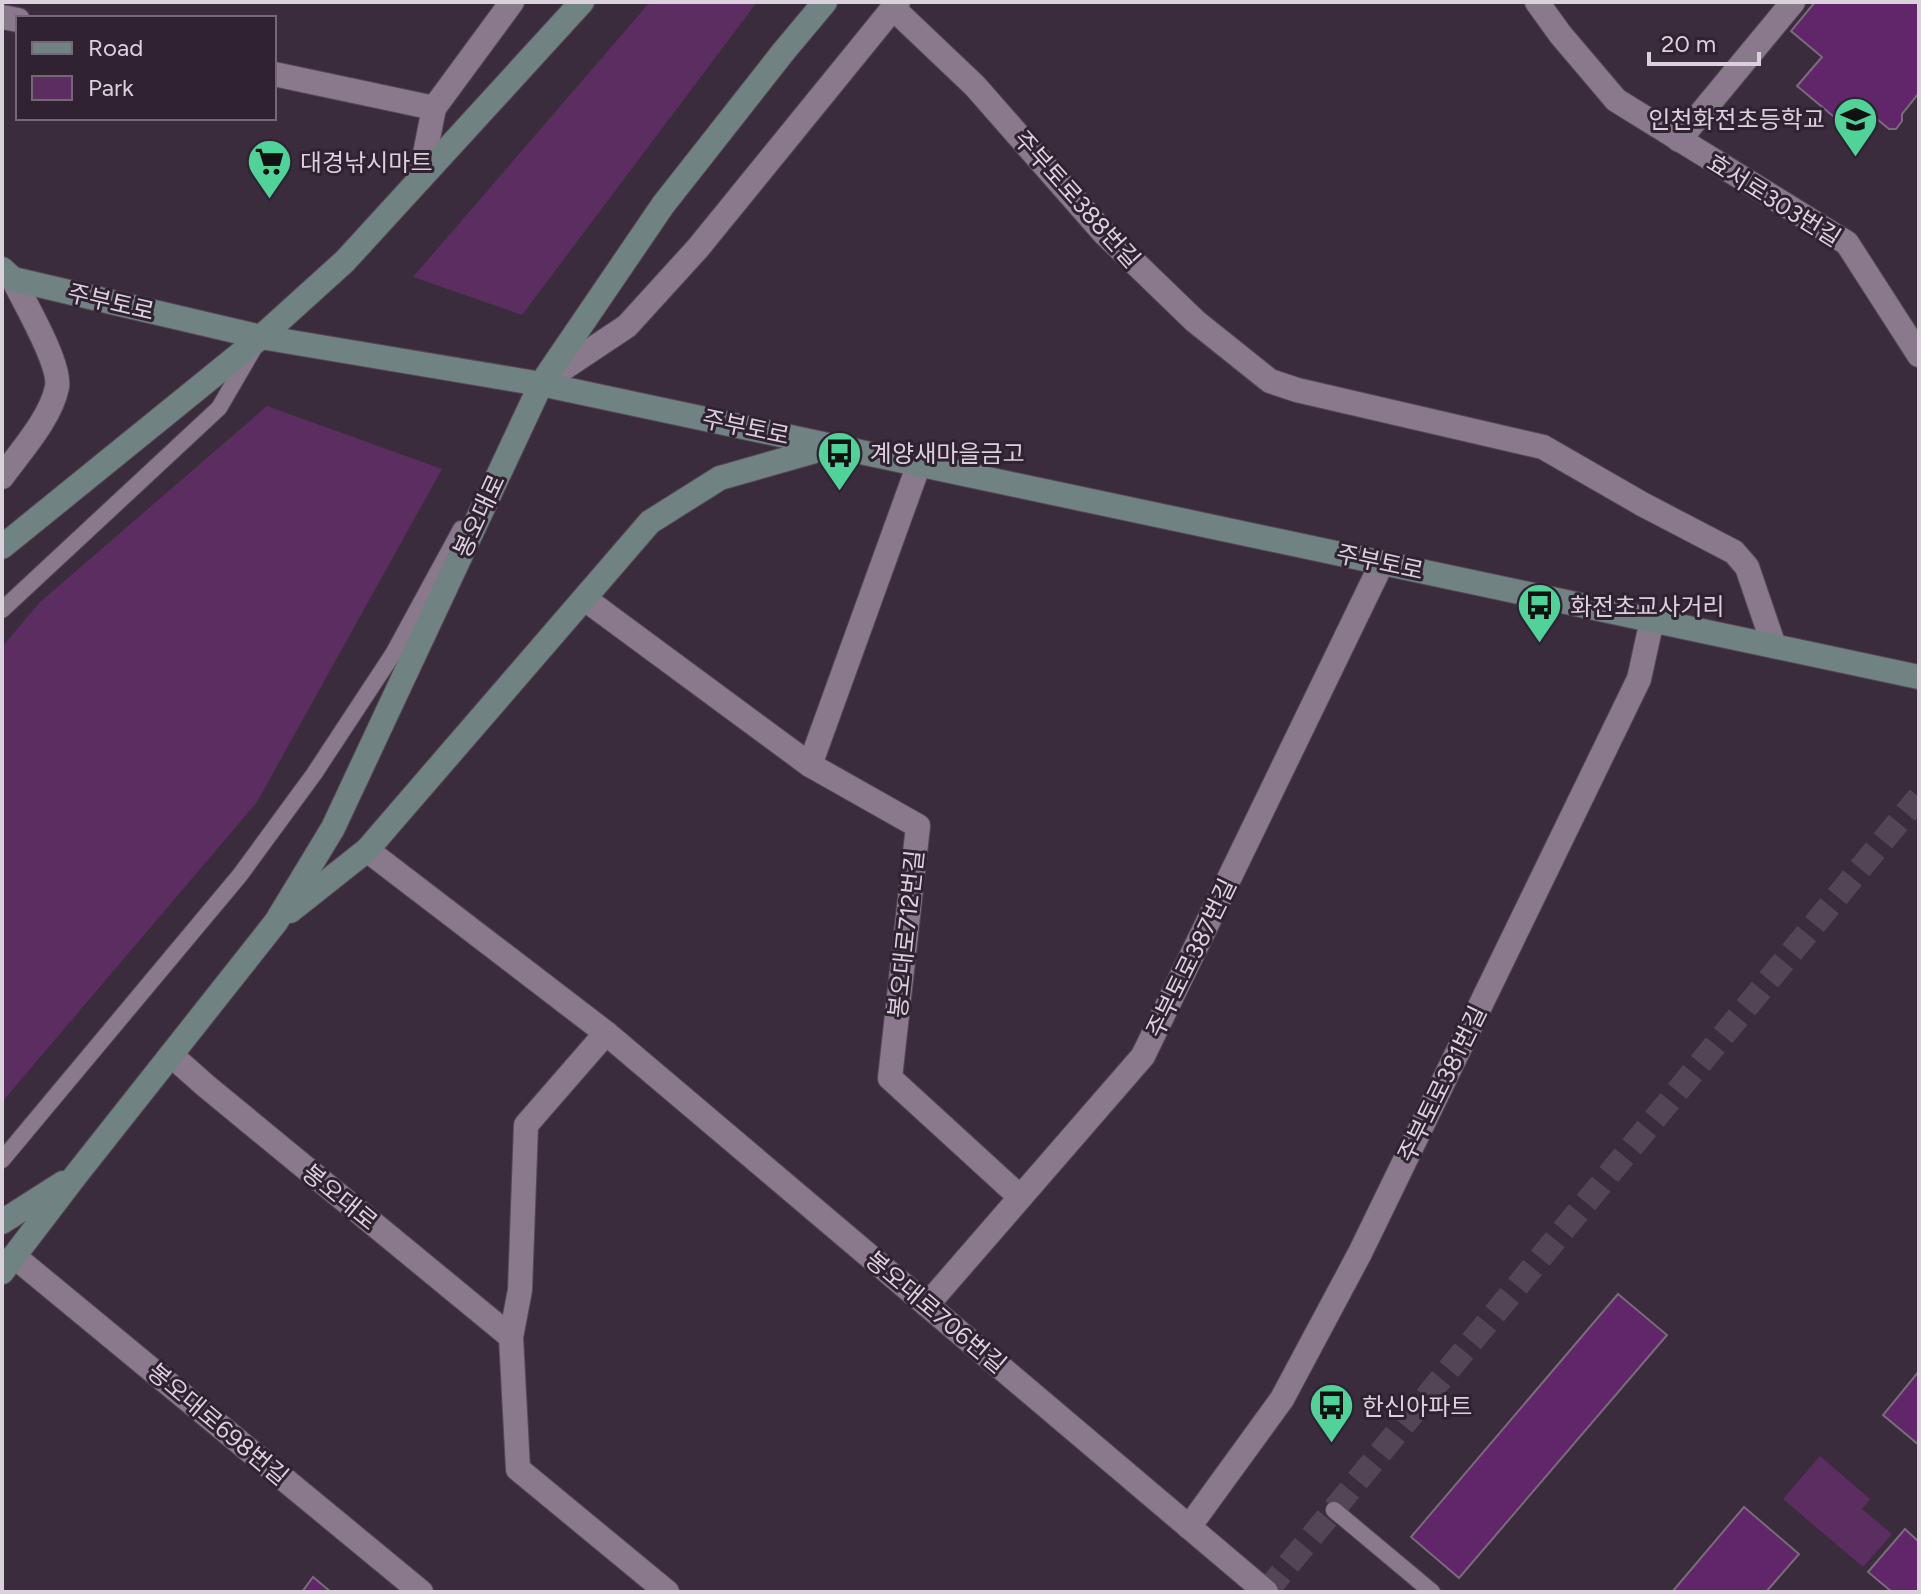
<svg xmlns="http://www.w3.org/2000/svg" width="1921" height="1594" viewBox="0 0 1921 1594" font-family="Figtree,'Noto Sans KR',sans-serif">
  <rect width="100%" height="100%" fill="#3b2c3d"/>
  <g fill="#5b2d61">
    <polygon points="650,2 757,2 522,315 413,277"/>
    <polygon points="267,406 442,469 257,802 2,1102 2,647 39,603"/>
    <polygon points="1820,1456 1870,1499 1862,1509 1892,1534 1863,1567 1783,1499"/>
  </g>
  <g fill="#61266a" stroke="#7b6a7d" stroke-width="2">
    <polygon points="1815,2 1919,2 1919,93 1902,114 1902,121 1896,129 1889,129 1855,101 1839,121 1797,86 1822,57 1791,31"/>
    <polygon points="1618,1294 1667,1335 1459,1578 1411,1537"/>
    <polygon points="1919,1371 1919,1445 1883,1415"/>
    <polygon points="1744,1507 1799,1554 1766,1592 1672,1592"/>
    <polygon points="1905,1529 1919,1542 1919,1592 1892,1592 1868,1572"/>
    <polygon points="313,1577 331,1592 302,1592"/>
  </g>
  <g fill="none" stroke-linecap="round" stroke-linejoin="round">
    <polyline stroke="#534555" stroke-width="24" stroke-dasharray="24 12" stroke-linecap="butt" points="1266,1592 1919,797"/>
    <defs>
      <g id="service">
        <polyline points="2,610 219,408 254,348"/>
        <polyline points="2,1160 240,875 314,774 393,654 461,529"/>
        <polyline points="1334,1510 1432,1592"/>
      </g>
      <g id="minor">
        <polyline points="1537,2 1560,34 1616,100 1847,243 1919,355"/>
        <polyline points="893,8 975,86 1104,233 1195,321 1270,381 1297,390 1543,447 1642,504 1734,552 1747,567 1774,646"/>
        <polyline points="2,17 18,20"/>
        <polyline points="274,74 434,108"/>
        <polyline points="1679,140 1793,2"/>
        <polyline points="420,179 434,108 512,2"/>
        <polyline points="543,382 627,326 698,248 898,2"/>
        <polyline points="585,599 810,765 918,826 890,1078 1020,1197"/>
        <polyline points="810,765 919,464"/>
        <polyline points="367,850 606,1033 1266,1592"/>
        <polyline points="606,1033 526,1125 520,1290 511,1337 518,1469 667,1592"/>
        <polyline points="171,1055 206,1086 511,1337"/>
        <polyline points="15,1257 421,1592"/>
        <polyline points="927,1305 1143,1056 1382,563"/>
        <polyline points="1189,1527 1282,1399 1360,1253 1639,679 1652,620"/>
      </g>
      <path id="tertiary" d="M 2,477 C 20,452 51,418 57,387 C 61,364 24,302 13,279"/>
      <g id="secondary">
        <polyline points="2,269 13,279 261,337 541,384 1919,677"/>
        <polyline points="2,547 261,337 345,261 582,2"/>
        <polyline points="290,911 367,850 650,522 720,478 829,447"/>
        <polyline points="2,1222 63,1183"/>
        <polyline points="2,1272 76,1175 276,922 333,828 541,384 663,205 784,51 825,2"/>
      </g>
    </defs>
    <use href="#service" stroke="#564957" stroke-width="18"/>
    <use href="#minor" stroke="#564957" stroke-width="26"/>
    <use href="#tertiary" stroke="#564957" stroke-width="26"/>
    <use href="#secondary" stroke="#564957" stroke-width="26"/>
    <use href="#service" stroke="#8a798c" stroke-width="16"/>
    <use href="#minor" stroke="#8a798c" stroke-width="24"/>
    <use href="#tertiary" stroke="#8a798c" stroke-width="24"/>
    <use href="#secondary" stroke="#708282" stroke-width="24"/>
  </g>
  <defs>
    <symbol id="school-pin" viewBox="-11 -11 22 30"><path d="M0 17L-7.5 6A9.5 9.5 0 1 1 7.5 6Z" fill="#4fd399" stroke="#302232"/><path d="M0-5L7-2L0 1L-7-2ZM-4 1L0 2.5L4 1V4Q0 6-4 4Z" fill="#111"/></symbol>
    <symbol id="supermarket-pin" viewBox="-11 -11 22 30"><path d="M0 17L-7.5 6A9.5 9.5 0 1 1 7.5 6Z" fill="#4fd399" stroke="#302232"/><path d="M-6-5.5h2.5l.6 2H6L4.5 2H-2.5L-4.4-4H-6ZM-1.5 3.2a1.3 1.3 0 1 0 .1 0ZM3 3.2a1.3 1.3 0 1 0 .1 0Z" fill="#111"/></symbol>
    <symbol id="bus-pin" viewBox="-11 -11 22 30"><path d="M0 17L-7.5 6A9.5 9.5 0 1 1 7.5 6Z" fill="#4fd399" stroke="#302232"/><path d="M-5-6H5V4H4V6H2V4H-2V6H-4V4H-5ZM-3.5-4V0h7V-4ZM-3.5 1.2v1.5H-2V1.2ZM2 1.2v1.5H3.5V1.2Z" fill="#111"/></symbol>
  </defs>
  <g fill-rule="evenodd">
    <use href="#school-pin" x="1830" y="94" width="51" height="69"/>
    <use href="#supermarket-pin" x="244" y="136" width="51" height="69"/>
    <use href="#bus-pin" x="814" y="428" width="51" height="69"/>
    <use href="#bus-pin" x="1514" y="580" width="51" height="69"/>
    <use href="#bus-pin" x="1306" y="1380" width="51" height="69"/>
  </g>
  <g text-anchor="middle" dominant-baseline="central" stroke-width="6" stroke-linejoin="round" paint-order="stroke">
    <g font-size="24" fill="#dbd1dc" stroke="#302232" text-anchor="start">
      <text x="1825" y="119" text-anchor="end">인천화전초등학교</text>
      <text x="300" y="162">대경낚시마트</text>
      <text x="870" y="453">계양새마을금고</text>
      <text x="1570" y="606">화전초교사거리</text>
      <text x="1362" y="1406">한신아파트</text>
    </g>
    <g font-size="24" fill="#dbd1dc" stroke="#302232">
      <text transform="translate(1077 199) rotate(48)">주부토로388번길</text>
      <text transform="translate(1774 200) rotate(32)">효서로303번길</text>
      <text transform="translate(111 302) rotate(13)">주부토로</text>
      <text transform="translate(746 427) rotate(12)">주부토로</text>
      <text transform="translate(479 516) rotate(-65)">봉오대로</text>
      <text transform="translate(1380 562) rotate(12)">주부토로</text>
      <text transform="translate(906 934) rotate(-84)">봉오대로712번길</text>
      <text transform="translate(1191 958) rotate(-64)">주부토로387번길</text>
      <text transform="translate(1442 1084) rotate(-64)">주부토로381번길</text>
      <text transform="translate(340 1197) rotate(39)">봉오대로</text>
      <text transform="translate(936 1312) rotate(40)">봉오대로706번길</text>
      <text transform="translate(218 1424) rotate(40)">봉오대로698번길</text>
    </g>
  </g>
  <rect width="1921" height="1594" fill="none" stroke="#dbd1dc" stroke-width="8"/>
  <rect x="16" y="16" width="260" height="104" fill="#302232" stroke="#746876" stroke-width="2"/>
  <rect x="32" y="42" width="40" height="12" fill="#708282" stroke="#746876" stroke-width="2"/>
  <text x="88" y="56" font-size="24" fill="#dbd1dc">Road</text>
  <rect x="32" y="76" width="40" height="24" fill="#5b2d61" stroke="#746876" stroke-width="2"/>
  <text x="88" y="96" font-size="24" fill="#dbd1dc">Park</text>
  <path d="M1649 52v12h110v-12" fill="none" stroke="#dbd1dc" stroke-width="4"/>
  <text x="1661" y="52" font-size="24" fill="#dbd1dc" stroke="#302232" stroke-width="6" paint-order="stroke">20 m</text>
</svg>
